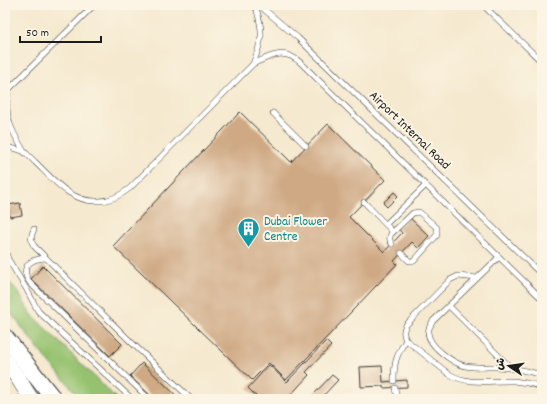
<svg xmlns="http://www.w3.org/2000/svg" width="547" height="404" viewBox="0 0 547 404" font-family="Dekko,'Playpen Sans Arabic',sans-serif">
  <rect width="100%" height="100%" fill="#fcf5e5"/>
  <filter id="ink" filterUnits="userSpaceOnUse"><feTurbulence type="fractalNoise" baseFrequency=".025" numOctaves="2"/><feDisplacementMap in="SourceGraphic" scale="8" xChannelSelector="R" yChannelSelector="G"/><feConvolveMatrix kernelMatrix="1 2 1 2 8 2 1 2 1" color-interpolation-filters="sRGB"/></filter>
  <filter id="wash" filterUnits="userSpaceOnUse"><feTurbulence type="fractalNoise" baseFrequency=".012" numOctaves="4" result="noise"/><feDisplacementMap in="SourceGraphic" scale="16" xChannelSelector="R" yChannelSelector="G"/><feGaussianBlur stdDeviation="0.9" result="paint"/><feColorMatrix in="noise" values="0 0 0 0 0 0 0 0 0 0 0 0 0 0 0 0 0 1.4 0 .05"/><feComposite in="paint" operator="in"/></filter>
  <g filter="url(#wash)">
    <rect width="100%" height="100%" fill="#f5e9cf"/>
    <polygon fill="#96c270" stroke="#596f46" points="5,278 18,291 26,306 34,317 117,399 81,399 61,376 38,349 5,305"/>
    <g id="blocks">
      <g fill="#cfa984">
        <polygon points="240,112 291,162 328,124 385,180 349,217 384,252 402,233 398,228 409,217 429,236 418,248 412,242 394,261 397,264 286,380 269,363 252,380 113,246"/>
        <polygon points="394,192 398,196 387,207 383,203"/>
        <polygon points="20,203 22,215 10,217 8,205"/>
        <polygon points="43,266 122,344 110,356 31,279"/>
        <polygon points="326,341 331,346 306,372 309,375 287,399 259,399 248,388 269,365 287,382"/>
        <polygon points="142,363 180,399 154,399 130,376"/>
        <polygon points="382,366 383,382 407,380 407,387 383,388 383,386 361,387 360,367"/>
        <polygon points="332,375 338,380 320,399 317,399 313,395"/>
      </g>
    </g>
  </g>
  <g filter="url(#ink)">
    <use href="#blocks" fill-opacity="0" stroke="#3d3b37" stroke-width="1"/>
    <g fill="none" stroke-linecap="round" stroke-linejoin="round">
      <defs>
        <g id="service">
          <polyline points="259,5 298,38 542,275"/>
          <polyline points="483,5 542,62"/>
          <path d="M 253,64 C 263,38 264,32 255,5"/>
          <path d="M 8,90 C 4,118 11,130 25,153"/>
          <polyline points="5,93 94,5"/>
          <polyline points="273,113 306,146"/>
          <path d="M 5,147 C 12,148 20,149 26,153 C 29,156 32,159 35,162 C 53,179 71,203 99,201 C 111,201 120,196 130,188 L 253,64 C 271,56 284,47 301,63 L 542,299"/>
          <polyline points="364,202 393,232"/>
          <polyline points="386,224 426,185"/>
          <path d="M 34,229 C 31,236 30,240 34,246 L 130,341 L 191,399"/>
          <path d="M 392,244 C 389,241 389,238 391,234 L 413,213 L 419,212 L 434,225 L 437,228 L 437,235 L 414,261 L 409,261 L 401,253"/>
          <polyline points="5,248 8,259 27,290 38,311 132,399"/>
          <path d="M 499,257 L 433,321 C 431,324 429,327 428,332 C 428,346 453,363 465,366 C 476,368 486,367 496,367 C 512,367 527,371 542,375"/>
          <path d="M 45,258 C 28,259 19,269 31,284 L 149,399"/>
          <path d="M 477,278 L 458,276 L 450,280 L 406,325 C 403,330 403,335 406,340 L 449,374 C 470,386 491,380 514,381 C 524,382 533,384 542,387"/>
          <polyline points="449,306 511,368"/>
          <path d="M 394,381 C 394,362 396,356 406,340"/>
          <polyline points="395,388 397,399"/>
        </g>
        <polyline id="secondary" points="5,361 18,378 31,399"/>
        <path id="primary" d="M 5,337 C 22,357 37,379 54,399"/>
      </defs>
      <use href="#service" stroke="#3d3b37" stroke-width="6"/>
      <use href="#secondary" stroke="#3d3b37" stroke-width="16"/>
      <use href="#primary" stroke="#3d3b37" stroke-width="18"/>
      <use href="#service" stroke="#fff" stroke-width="5"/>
      <use href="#secondary" stroke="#fff" stroke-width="15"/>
      <use href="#primary" stroke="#fff" stroke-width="16"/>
    </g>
  </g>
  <defs>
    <symbol id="building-pin" viewBox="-11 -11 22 30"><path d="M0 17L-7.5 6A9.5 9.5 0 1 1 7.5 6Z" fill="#0f9aa8" stroke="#fcf5e5"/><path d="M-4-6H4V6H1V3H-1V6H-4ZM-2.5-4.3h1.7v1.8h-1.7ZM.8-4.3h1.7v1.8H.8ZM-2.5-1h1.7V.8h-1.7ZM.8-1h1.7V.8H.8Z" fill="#fff"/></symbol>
  </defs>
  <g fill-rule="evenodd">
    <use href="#building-pin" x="236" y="216" width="25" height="34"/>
  </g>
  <g text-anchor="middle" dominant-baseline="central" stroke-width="4" stroke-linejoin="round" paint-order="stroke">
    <g font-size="13" fill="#1c1c1c" stroke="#fcf5e5">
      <text transform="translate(409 131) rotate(44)">Airport Internal Road</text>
    </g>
    <g font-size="13" fill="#0d838f" stroke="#fcf5e5" text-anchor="start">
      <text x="264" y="222">Dubai Flower<tspan x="264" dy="15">Centre</tspan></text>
    </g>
  </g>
  <rect width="547" height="404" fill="none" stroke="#fcf5e5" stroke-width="20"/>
  <g transform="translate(509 366) rotate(283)" stroke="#fcf5e5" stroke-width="3" paint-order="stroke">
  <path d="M0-3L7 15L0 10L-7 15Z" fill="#1c1c1c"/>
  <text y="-6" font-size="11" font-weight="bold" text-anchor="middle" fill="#1c1c1c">ش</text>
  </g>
  <path d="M20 36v6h81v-6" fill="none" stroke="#1c1c1c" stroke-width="2"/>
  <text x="26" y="36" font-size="12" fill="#1c1c1c" stroke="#fcf5e5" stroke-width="3" paint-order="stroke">50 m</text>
</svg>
